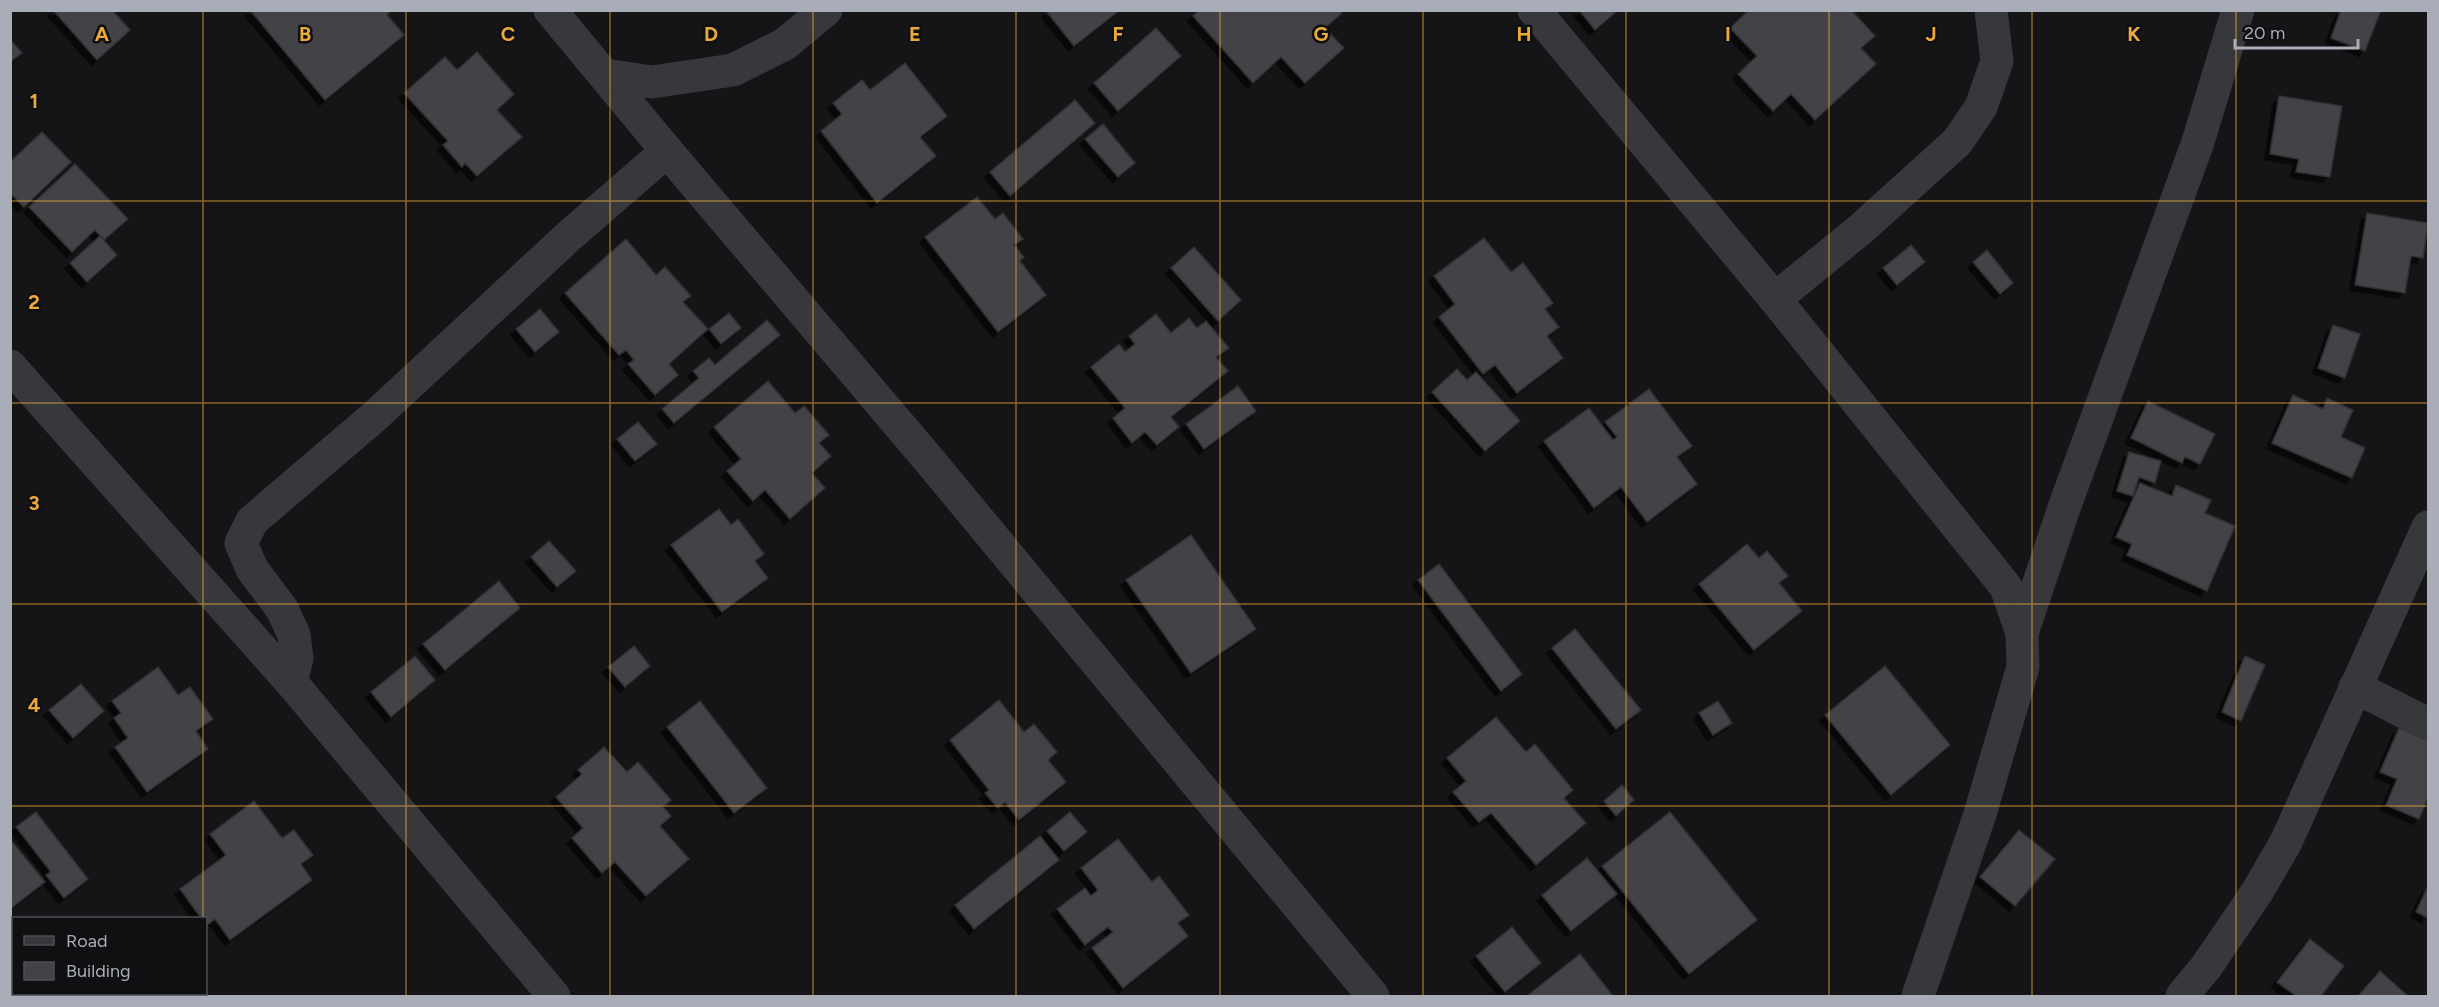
<svg xmlns="http://www.w3.org/2000/svg" width="2439" height="1007" viewBox="0 0 2439 1007" font-family="Figtree,sans-serif">
  <defs>
    <filter id="shadow"><feDropShadow dx="-5.5" dy="5.5" stdDeviation="0" flood-color="#0009"/></filter>
  </defs>
  <rect width="100%" height="100%" fill="#151517"/>
  <g fill="#424347" stroke="#303033" stroke-width="1.5" filter="url(#shadow)">
    <polygon points="53,10 112,10 130,30 97,60"/>
    <polygon points="250,10 391,10 387,15 404,35 325,100"/>
    <polygon points="1049,10 1120,10 1074,46 1047,12"/>
    <polygon points="1199,10 1340,10 1342,13 1325,28 1344,48 1305,83 1281,57 1253,83 1193,16"/>
    <polygon points="1579,10 1618,10 1595,30"/>
    <polygon points="1749,10 1851,10 1875,36 1861,48 1876,64 1815,120 1791,94 1773,111 1738,74 1757,56 1730,28"/>
    <polygon points="2341,10 2381,10 2365,51 2331,38"/>
    <polygon points="1156,28 1181,56 1118,111 1094,83"/>
    <polygon points="10,39 22,53 10,62"/>
    <polygon points="477,52 514,94 497,110 522,137 477,176 465,163 462,167 443,145 448,141 404,93 445,57 457,70"/>
    <polygon points="905,63 947,116 920,137 936,156 877,203 821,131 842,114 833,103 862,80 870,90"/>
    <polygon points="2279,96 2342,106 2330,177 2296,172 2299,159 2270,154"/>
    <polygon points="1075,100 1095,123 1010,196 990,172"/>
    <polygon points="1103,124 1135,163 1118,177 1085,139"/>
    <polygon points="42,132 71,162 24,207 10,193 10,162"/>
    <polygon points="75,164 128,219 104,240 95,230 72,252 29,207"/>
    <polygon points="977,197 995,219 1003,213 1023,239 1014,245 1024,257 1020,261 1046,295 998,332 925,237"/>
    <polygon points="2367,213 2428,223 2423,258 2411,256 2405,293 2355,285"/>
    <polygon points="100,236 117,255 87,282 70,263"/>
    <polygon points="1484,238 1511,272 1523,263 1553,303 1545,309 1559,327 1547,336 1563,358 1517,393 1495,365 1483,374 1439,317 1455,304 1434,276"/>
    <polygon points="626,239 656,275 665,267 691,296 683,302 708,329 669,364 678,375 655,395 628,364 634,360 626,350 619,355 565,293"/>
    <polygon points="1911,245 1925,262 1897,285 1883,268"/>
    <polygon points="1194,247 1241,300 1218,321 1171,268"/>
    <polygon points="1987,250 2013,283 2000,294 1973,262"/>
    <polygon points="540,309 559,332 535,352 516,329"/>
    <polygon points="729,313 741,328 721,344 709,329"/>
    <polygon points="1156,314 1171,333 1189,318 1197,328 1206,321 1229,348 1216,357 1228,371 1171,417 1179,427 1157,445 1145,432 1132,443 1113,418 1125,408 1091,367 1119,344 1125,352 1135,344 1129,336"/>
    <polygon points="767,320 780,335 674,423 662,409 699,378 693,371 709,358 715,365"/>
    <polygon points="2333,325 2360,334 2345,378 2318,368"/>
    <polygon points="1457,369 1467,380 1476,372 1520,421 1485,451 1432,392"/>
    <polygon points="768,381 795,413 804,406 829,435 819,443 831,456 812,473 825,488 790,519 765,490 753,501 727,471 741,459 714,427"/>
    <polygon points="1238,386 1256,411 1204,449 1186,424"/>
    <polygon points="1649,389 1692,446 1677,457 1697,484 1647,522 1621,487 1594,508 1544,441 1589,408 1613,440 1617,437 1605,422"/>
    <polygon points="2293,395 2323,409 2327,398 2353,410 2341,437 2365,448 2352,478 2272,443"/>
    <polygon points="2148,401 2215,434 2200,464 2185,457 2182,463 2131,438"/>
    <polygon points="638,422 657,444 635,461 617,439"/>
    <polygon points="2129,452 2161,461 2155,483 2139,477 2133,496 2117,491"/>
    <polygon points="2140,483 2172,496 2176,485 2211,500 2205,513 2235,526 2207,591 2127,555 2132,544 2116,537"/>
    <polygon points="719,509 731,525 738,519 764,554 755,561 768,578 722,612 671,545"/>
    <polygon points="1191,535 1256,629 1191,673 1126,580"/>
    <polygon points="549,541 576,571 557,587 531,557"/>
    <polygon points="1747,544 1759,558 1767,551 1788,576 1779,583 1802,611 1754,650 1699,584"/>
    <polygon points="1439,564 1522,674 1501,691 1418,580"/>
    <polygon points="499,581 520,608 445,670 423,644"/>
    <polygon points="1575,629 1641,710 1616,729 1552,648"/>
    <polygon points="634,646 650,666 625,687 608,667"/>
    <polygon points="415,656 435,680 391,717 371,692"/>
    <polygon points="2245,656 2265,665 2241,721 2222,712"/>
    <polygon points="1885,666 1950,745 1891,795 1825,715"/>
    <polygon points="158,667 178,695 190,687 213,719 196,731 208,749 147,792 115,747 128,738 114,718 121,713 112,701"/>
    <polygon points="81,684 104,711 73,738 49,710"/>
    <polygon points="999,700 1024,732 1034,724 1057,752 1048,760 1066,782 1019,820 1005,802 998,808 985,793 989,790 950,740"/>
    <polygon points="700,701 767,788 734,813 667,727"/>
    <polygon points="1718,701 1732,723 1713,735 1699,713"/>
    <polygon points="1496,717 1526,752 1535,744 1573,790 1564,798 1586,823 1536,865 1491,813 1479,822 1453,792 1466,781 1447,758"/>
    <polygon points="2399,728 2428,740 2428,798 2419,819 2386,805 2397,779 2380,772"/>
    <polygon points="604,747 627,772 638,762 671,800 663,807 671,816 660,826 689,859 646,896 615,862 602,873 572,838 583,828 556,797 582,774 578,770"/>
    <polygon points="1622,785 1634,800 1616,816 1604,801"/>
    <polygon points="254,801 282,838 294,830 313,855 301,864 312,880 230,940 215,919 206,926 206,918 201,918 180,889 226,855 210,834"/>
    <polygon points="36,812 88,879 64,898 46,875 51,872 16,827"/>
    <polygon points="1070,812 1087,832 1064,851 1047,831"/>
    <polygon points="1670,812 1757,920 1689,974 1602,866"/>
    <polygon points="2019,830 2055,859 2015,906 1980,877"/>
    <polygon points="1040,836 1059,860 974,929 955,905"/>
    <polygon points="10,839 45,882 10,909"/>
    <polygon points="1118,839 1152,882 1159,876 1189,915 1178,923 1188,936 1123,988 1092,948 1113,932 1108,927 1085,945 1057,909 1085,888 1091,896 1098,890 1081,868"/>
    <polygon points="1587,858 1617,894 1571,931 1542,895"/>
    <polygon points="2428,886 2428,918 2416,912"/>
    <polygon points="1512,927 1541,963 1505,992 1476,956"/>
    <polygon points="2310,939 2344,966 2321,996 2296,996 2277,982"/>
    <polygon points="1580,954 1613,996 1527,996"/>
    <polygon points="2380,971 2408,996 2358,996"/>
    <polygon points="28,994 135,994 137,996 31,996"/>
  </g>
  <g fill="none" stroke-linecap="round" stroke-linejoin="round">
    <g stroke="#37383c" stroke-width="33">
      <polyline points="550,10 667,151 929,460 1373,996"/>
      <polyline points="1534,10 1775,299 2006,587 2022,633 2023,667 1980,814 1918,996"/>
      <polyline points="605,75 652,82 733,70 785,44 826,10"/>
      <polyline points="1775,299 1862,228 1957,142 1981,107 1997,61 1991,10"/>
      <polyline points="10,366 291,682 554,996"/>
      <polyline points="2022,633 2064,508 2198,142 2238,10"/>
      <polyline points="291,682 297,658 294,635 282,609 252,569 241,543 252,521 374,417 569,236 667,151"/>
      <polyline points="2355,687 2428,724"/>
      <polyline points="2182,996 2206,967 2257,892 2286,842 2428,527"/>
    </g>
  </g>
  <path fill="none" stroke="#ebaa3a" stroke-width="1.5" stroke-opacity="0.55" d="M 203,10 L 203,918M 406,10 L 406,996M 610,10 L 610,996M 813,10 L 813,996M 1016,10 L 1016,996M 1220,10 L 1220,996M 1423,10 L 1423,996M 1626,10 L 1626,996M 1829,10 L 1829,996M 2032,10 L 2032,996M 2236,10 L 2236,996M 10,201 L 2428,201M 10,403 L 2428,403M 10,604 L 2428,604M 10,806 L 2428,806M 203,994 L 203,996"/>
  <g font-size="20" text-anchor="middle" font-weight="bold" fill="#ebaa3a" stroke="#101012" stroke-width="5" stroke-linejoin="round" paint-order="stroke">
    <text x="102" y="41">A</text>
    <text x="305" y="41">B</text>
    <text x="508" y="41">C</text>
    <text x="711" y="41">D</text>
    <text x="915" y="41">E</text>
    <text x="1118" y="41">F</text>
    <text x="1321" y="41">G</text>
    <text x="1524" y="41">H</text>
    <text x="1728" y="41">I</text>
    <text x="1931" y="41">J</text>
    <text x="2134" y="41">K</text>
    <text x="34" y="108">1</text>
    <text x="34" y="309">2</text>
    <text x="34" y="510">3</text>
    <text x="34" y="712">4</text>
  </g>
  <rect width="2439" height="1007" fill="none" stroke="#a8adb7" stroke-width="24"/>
  <rect x="12" y="917" width="195" height="78" fill="#101012" stroke="#4d4f54" stroke-width="1.5"/>
  <rect x="24" y="936" width="30" height="9" fill="#37383c" stroke="#4d4f54" stroke-width="1.5"/>
  <text x="66" y="947" font-size="18" fill="#a8adb7">Road</text>
  <rect x="24" y="962" width="30" height="18" fill="#424347" stroke="#4d4f54" stroke-width="1.5"/>
  <text x="66" y="977" font-size="18" fill="#a8adb7">Building</text>
  <path d="M2235 39v9h123v-9" fill="none" stroke="#a8adb7" stroke-width="3"/>
  <text x="2244" y="39" font-size="18" fill="#a8adb7" stroke="#101012" stroke-width="4.5" paint-order="stroke">20 m</text>
</svg>
